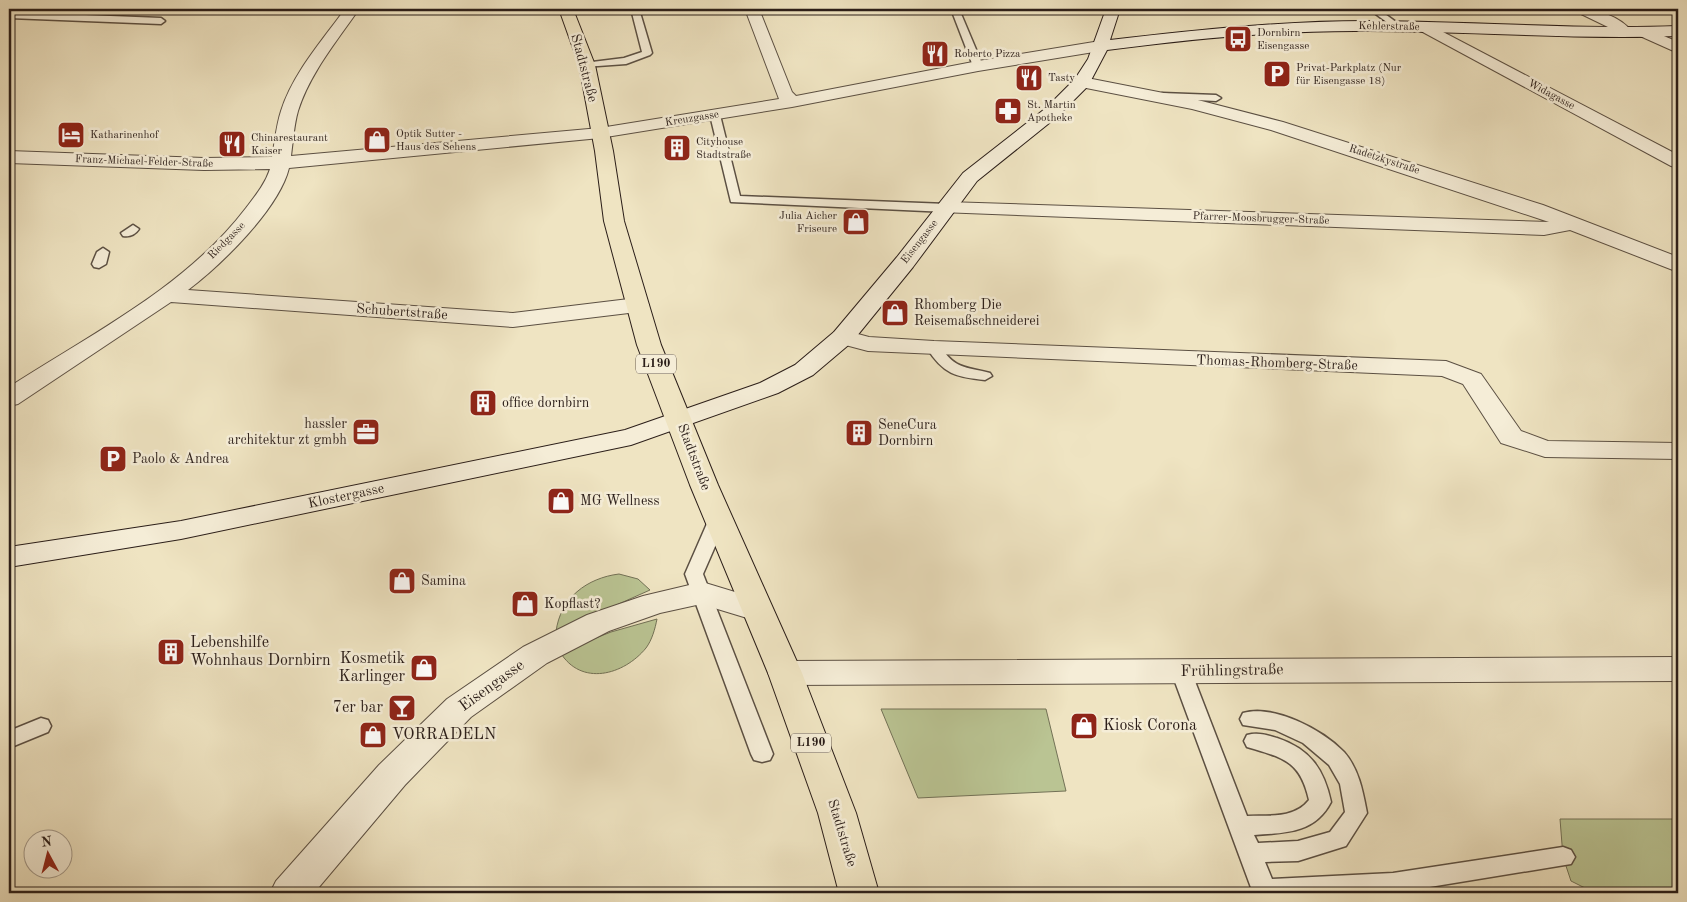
<svg xmlns="http://www.w3.org/2000/svg" width="1687" height="902" viewBox="0 0 1687 902" font-family="'Old Standard TT',serif">
  <rect width="100%" height="100%" fill="#efe4c2"/>
  <filter id="stains"><feTurbulence type="fractalNoise" baseFrequency=".004" numOctaves="4"/><feColorMatrix values="0 0 0 0 .2 0 0 0 0 .09 0 0 0 0 .02 0 0 0 .5 -.17"/></filter>
  <radialGradient id="worn" r=".72"><stop offset=".6" stop-color="#630" stop-opacity="0"/><stop offset="1" stop-color="#630" stop-opacity=".3"/></radialGradient>
  <g fill="#bac493" stroke="#727156">
    <path d="M 619,574 L 638,579 L 650,590 L 556,632 C 560,598 587,578 619,574 Z"/>
    <path d="M 657,619 C 655,629 652,640 646,648 C 624,675 581,687 560,652 L 611,632 Z"/>
    <polygon points="881,709 1046,709 1066,791 918,798"/>
    <polygon points="1560,819 1678,819 1678,893 1595,893 1571,881 1563,857"/>
  </g>
  <g fill="none" stroke-linecap="round" stroke-linejoin="round">
    <defs>
      <g id="lane">
        <polygon points="631,9 639,9 652,53 650,55 626,64 584,67 584,63 624,58 642,52"/>
        <polygon points="951,9 959,9 983,66 981,68 973,66"/>
        <polygon points="1369,9 1378,9 1403,27 1396,29"/>
        <polygon points="9,12 161,18 165,21 161,24 9,18"/>
        <polygon points="1162,93 1216,95 1221,98 1216,101 1158,98 1157,96"/>
        <polygon points="715,112 720,115 740,196 947,204 953,208 947,212 731,202 710,115"/>
        <path d="M 133,225 L 139,229 C 135,235 129,237 123,236 L 121,233 Z"/>
        <polygon points="103,248 109,252 106,264 99,268 94,267 92,264 97,252"/>
        <path d="M 934,344 L 939,345 C 956,370 964,366 990,373 L 992,376 L 985,380 C 956,377 943,374 927,348 Z"/>
        <polygon points="718,514 724,515 727,519 703,574 773,754 770,760 762,762 754,760 751,754 685,574 709,519 712,515"/>
        <path d="M 1181,664 L 1188,666 L 1191,671 L 1247,816 C 1269,815 1294,819 1309,800 C 1300,760 1283,758 1247,747 L 1244,741 L 1247,735 C 1258,732 1267,735 1277,738 C 1310,749 1324,769 1331,802 C 1315,833 1286,833 1254,835 L 1258,843 L 1298,841 L 1330,832 L 1345,812 L 1340,784 L 1329,765 L 1303,743 L 1275,730 L 1243,725 L 1240,719 L 1243,713 C 1274,704 1323,730 1344,752 C 1359,769 1363,792 1367,813 L 1346,846 L 1298,861 L 1265,862 L 1272,879 L 1393,873 L 1563,847 L 1571,850 L 1575,857 L 1571,864 L 1393,893 L 1253,893 L 1171,671 L 1174,666 Z"/>
        <polygon points="41,718 48,720 51,726 48,732 9,748 9,731"/>
      </g>
      <g id="street">
        <path d="M 345,9 L 359,9 C 337,41 310,73 298,111 C 294,125 293,141 291,156 L 600,128 L 779,99 L 745,9 L 759,9 L 792,92 L 796,96 L 978,61 L 1100,41 L 1108,46 L 1100,51 L 978,71 L 792,107 L 600,138 L 289,168 C 279,209 221,265 188,290 L 513,313 L 637,298 L 645,300 L 649,305 L 645,310 L 637,312 L 513,327 L 171,302 L 18,404 L 9,406 L 9,387 C 91,334 186,287 246,208 C 256,195 265,184 270,169 L 204,170 L 9,163 L 9,151 L 204,158 L 272,157 C 275,142 276,126 281,111 C 293,73 322,41 345,9 Z"/>
        <path d="M 1575,9 C 1595,9 1620,15 1633,33 L 1630,36 L 1620,36 L 1610,28 L 1577,12 Z"/>
        <polygon points="1424,22 1678,155 1678,168 1671,166 1419,30 1416,27"/>
        <polygon points="1645,28 1678,42 1678,53 1640,36 1637,33"/>
        <polygon points="1082,77 1194,99 1283,122 1543,205 1678,257 1678,272 1570,230 1544,235 940,212 937,208 940,204 947,202 1549,222 1271,130 1192,109 1076,86 1074,82 1076,78"/>
        <polygon points="843,330 869,337 934,341 1446,361 1481,374 1521,431 1548,441 1678,443 1678,459 1545,457 1501,443 1463,384 1442,376 868,351 834,342 831,337 834,332"/>
        <polygon points="702,582 768,602 773,610 768,618 757,621 701,604 660,613 609,631 547,663 471,717 405,785 314,893 270,893 276,881 379,765 447,699 523,647 587,615 643,596"/>
        <polygon points="1678,657 1678,681 785,685 773,682 768,673 773,664 785,661"/>
      </g>
      <path id="secondary" d="M 1106,9 L 1120,9 L 1110,40 C 1196,30 1281,21 1367,21 C 1471,21 1574,30 1678,26 L 1678,36 C 1575,40 1471,31 1368,31 C 1280,30 1193,39 1107,50 L 1088,86 L 1058,116 L 977,181 L 913,267 L 852,342 L 813,375 L 778,393 L 631,445 L 181,539 L 9,567 L 9,547 L 181,521 L 625,430 L 760,383 L 795,365 L 834,332 L 897,257 L 963,173 L 1046,108 L 1075,79 L 1088,59 Z"/>
      <polygon id="primary" points="559,9 573,9 595,65 613,151 624,221 661,345 718,485 802,673 856,813 879,893 839,893 818,813 768,673 690,485 637,345 604,221 595,151 579,65"/>
    </defs>
    <use href="#lane" stroke="#5c5043" stroke-width="3"/>
    <use href="#street" stroke="#5c5043" stroke-width="2"/>
    <use href="#secondary" stroke="#2b1e19" stroke-width="2"/>
    <use href="#primary" stroke="#2b1e19" stroke-width="2"/>
    <use href="#lane" fill="#f5edd7" fill-rule="evenodd"/>
    <use href="#street" fill="#f5edd7" fill-rule="evenodd"/>
    <use href="#secondary" fill="#f5edd7" fill-rule="evenodd"/>
    <use href="#primary" fill="#efe4c2" fill-rule="evenodd"/>
  </g>
  <defs>
    <symbol id="bus-square" viewBox="-11 -11 22 22"><rect x="-9" y="-9" width="18" height="18" rx="4" fill="#8f2418" stroke="#f5edd7"/><path d="M-5-6H5V4H4V6H2V4H-2V6H-4V4H-5ZM-3.5-4V0h7V-4ZM-3.5 1.2v1.5H-2V1.2ZM2 1.2v1.5H3.5V1.2Z" fill="#fff"/></symbol>
    <symbol id="restaurant-square" viewBox="-11 -11 22 22"><rect x="-9" y="-9" width="18" height="18" rx="4" fill="#8f2418" stroke="#f5edd7"/><path d="M-5-6h1v4h1v-4h1v4h1v-4h1v5L-1.5 .5V6h-2V.5L-5-1ZM5-6V6H3V1.5H1.5Q1.5-4 5-6Z" fill="#fff"/></symbol>
    <symbol id="parking-square" viewBox="-11 -11 22 22"><rect x="-9" y="-9" width="18" height="18" rx="4" fill="#8f2418" stroke="#f5edd7"/><path d="M-3.5-5.5H1a3.5 3.5 0 0 1 0 7H-1V5.5H-3.5ZM-1-3.4V-.6H.8a1.4 1.4 0 0 0 0-2.8Z" fill="#fff"/></symbol>
    <symbol id="pharmacy-square" viewBox="-11 -11 22 22"><rect x="-9" y="-9" width="18" height="18" rx="4" fill="#8f2418" stroke="#f5edd7"/><path d="M-2-6h4v4h4v4h-4v4h-4v-4h-4v-4h4Z" fill="#fff"/></symbol>
    <symbol id="hotel-square" viewBox="-11 -11 22 22"><rect x="-9" y="-9" width="18" height="18" rx="4" fill="#8f2418" stroke="#f5edd7"/><path d="M-6-4.5h1.5V1H6V5H4.5V3h-9V5H-6ZM-4 0a1.8 1.8 0 1 1 3.6 0ZM.5 0V-2.5h3Q6-2.5 6 0Z" fill="#fff"/></symbol>
    <symbol id="shop-square" viewBox="-11 -11 22 22"><rect x="-9" y="-9" width="18" height="18" rx="4" fill="#8f2418" stroke="#f5edd7"/><path d="M-5-2.5h2.3a2.7 3.5 0 0 1 5.4 0H5L5.5 6h-11ZM-1.5-2.5h3a1.5 2.3 0 0 0-3 0Z" fill="#fff"/></symbol>
    <symbol id="building-square" viewBox="-11 -11 22 22"><rect x="-9" y="-9" width="18" height="18" rx="4" fill="#8f2418" stroke="#f5edd7"/><path d="M-4-6H4V6H1V3H-1V6H-4ZM-2.5-4.3h1.7v1.8h-1.7ZM.8-4.3h1.7v1.8H.8ZM-2.5-1h1.7V.8h-1.7ZM.8-1h1.7V.8H.8Z" fill="#fff"/></symbol>
    <symbol id="office-square" viewBox="-11 -11 22 22"><rect x="-9" y="-9" width="18" height="18" rx="4" fill="#8f2418" stroke="#f5edd7"/><path d="M-6-3h4V-5.5h4V-3h4V5H-6ZM-1-4.5V-3h2v-1.5ZM-6 0V1H6V0Z" fill="#fff"/></symbol>
    <symbol id="bar-square" viewBox="-11 -11 22 22"><rect x="-9" y="-9" width="18" height="18" rx="4" fill="#8f2418" stroke="#f5edd7"/><path d="M-6-5H6L.8 .8V4.5H3.5V6h-7V4.5H-.8V.8Z" fill="#fff"/></symbol>
  </defs>
  <g fill-rule="evenodd">
    <use href="#bus-square" x="1222" y="23" width="32" height="32"/>
    <use href="#restaurant-square" x="919" y="38" width="32" height="32"/>
    <use href="#parking-square" x="1261" y="58" width="32" height="32"/>
    <use href="#restaurant-square" x="1013" y="62" width="32" height="32"/>
    <use href="#pharmacy-square" x="992" y="95" width="32" height="32"/>
    <use href="#hotel-square" x="55" y="119" width="32" height="32"/>
    <use href="#shop-square" x="361" y="124" width="32" height="32"/>
    <use href="#restaurant-square" x="216" y="128" width="32" height="32"/>
    <use href="#building-square" x="661" y="132" width="32" height="32"/>
    <use href="#shop-square" x="840" y="206" width="32" height="32"/>
    <use href="#shop-square" x="879" y="297" width="32" height="32"/>
    <use href="#building-square" x="467" y="387" width="32" height="32"/>
    <use href="#office-square" x="350" y="416" width="32" height="32"/>
    <use href="#building-square" x="843" y="417" width="32" height="32"/>
    <use href="#parking-square" x="97" y="443" width="32" height="32"/>
    <use href="#shop-square" x="545" y="485" width="32" height="32"/>
    <use href="#shop-square" x="386" y="565" width="32" height="32"/>
    <use href="#shop-square" x="509" y="588" width="32" height="32"/>
    <use href="#building-square" x="155" y="636" width="32" height="32"/>
    <use href="#shop-square" x="408" y="652" width="32" height="32"/>
    <use href="#bar-square" x="386" y="692" width="32" height="32"/>
    <use href="#shop-square" x="1068" y="710" width="32" height="32"/>
    <use href="#shop-square" x="357" y="719" width="32" height="32"/>
  </g>
  <g text-anchor="middle" dominant-baseline="central" stroke-width="5" stroke-linejoin="round" paint-order="stroke">
    <g font-size="11" fill="#2b1e19" stroke="#f5edd7">
      <text transform="translate(1389 27) rotate(1)">Kehlerstraße</text>
      <text transform="translate(1551 95) rotate(28)">Widagasse</text>
      <text transform="translate(692 119) rotate(-9)">Kreuzgasse</text>
      <text transform="translate(1384 160) rotate(18)">Radetzkystraße</text>
      <text transform="translate(144 162) rotate(2)">Franz-Michael-Felder-Straße</text>
      <text transform="translate(1261 219) rotate(2)">Pfarrer-Moosbrugger-Straße</text>
      <text transform="translate(227 241) rotate(-45)">Riedgasse</text>
      <text transform="translate(920 242) rotate(-52)">Eisengasse</text>
    </g>
    <g font-size="11" fill="#2b1e19" stroke="#f5edd7" text-anchor="start">
      <text x="1257" y="33">Dornbirn<tspan x="1257" dy="13">Eisengasse</tspan></text>
      <text x="954" y="54">Roberto Pizza</text>
      <text x="1296" y="68">Privat-Parkplatz (Nur<tspan x="1296" dy="13">für Eisengasse 18)</tspan></text>
      <text x="1048" y="78">Tasty</text>
      <text x="1027" y="105">St. Martin<tspan x="1027" dy="13">Apotheke</tspan></text>
      <text x="396" y="134">Optik Sutter -<tspan x="396" dy="13">Haus des Sehens</tspan></text>
      <text x="90" y="135">Katharinenhof</text>
      <text x="251" y="138">Chinarestaurant<tspan x="251" dy="13">Kaiser</tspan></text>
      <text x="696" y="142">Cityhouse<tspan x="696" dy="13">Stadtstraße</tspan></text>
      <text x="837" y="216" text-anchor="end">Julia Aicher<tspan x="837" dy="13">Friseure</tspan></text>
    </g>
    <g fill="#f5edd7" stroke="#685c52" stroke-width="1">
      <rect x="636" y="354.5" width="40" height="19" rx="4"/>
      <rect x="791" y="733.5" width="40" height="19" rx="4"/>
    </g>
    <g font-size="12" font-weight="bold" fill="#2b1e19">
      <text x="656" y="364">L190</text>
      <text x="811" y="743">L190</text>
    </g>
    <g font-size="14" fill="#2b1e19" stroke="#f5edd7">
      <text transform="translate(584 68) rotate(75)">Stadtstraße</text>
      <text transform="translate(402 312) rotate(4)">Schubertstraße</text>
      <text transform="translate(1277 363) rotate(2)">Thomas-Rhomberg-Straße</text>
      <text transform="translate(694 457) rotate(69)">Stadtstraße</text>
      <text transform="translate(346 496) rotate(-12)">Klostergasse</text>
      <text transform="translate(842 833) rotate(73)">Stadtstraße</text>
    </g>
    <g font-size="14" fill="#2b1e19" stroke="#f5edd7" text-anchor="start">
      <text x="914" y="305">Rhomberg Die<tspan x="914" dy="16">Reisemaßschneiderei</tspan></text>
      <text x="502" y="403">office dornbirn</text>
      <text x="347" y="424" text-anchor="end">hassler<tspan x="347" dy="16">architektur zt gmbh</tspan></text>
      <text x="878" y="425">SeneCura<tspan x="878" dy="16">Dornbirn</tspan></text>
      <text x="132" y="459">Paolo &amp; Andrea</text>
      <text x="580" y="501">MG Wellness</text>
      <text x="421" y="581">Samina</text>
      <text x="544" y="604">Kopflast?</text>
    </g>
    <g font-size="16" fill="#2b1e19" stroke="#f5edd7" text-anchor="start">
      <text x="190" y="643">Lebenshilfe<tspan x="190" dy="18">Wohnhaus Dornbirn</tspan></text>
      <text x="405" y="659" text-anchor="end">Kosmetik<tspan x="405" dy="18">Karlinger</tspan></text>
      <text x="383" y="708" text-anchor="end">7er bar</text>
      <text x="1103" y="726">Kiosk Corona</text>
      <text x="392" y="735">VORRADELN</text>
    </g>
    <g font-size="16" fill="#2b1e19" stroke="#f5edd7">
      <text transform="translate(1232 671) rotate(-1)">Frühlingstraße</text>
      <text transform="translate(492 686) rotate(-36)">Eisengasse</text>
    </g>
  </g>
  <rect width="1687" height="902" fill="none" stroke="#efe4c2" stroke-width="30"/>
  <rect x="10" y="10" width="1667" height="882" fill="none" stroke="#2b1e19" stroke-width="2.5"/>
  <rect x="15" y="15" width="1657" height="872" fill="none" stroke="#2b1e19"/>
  <g transform="translate(48 854) rotate(353)"><circle r="24" fill="#f5edd7" stroke="#a49a8b"/>
  <path d="M0-4L9 19L0 12L-9 19Z" fill="#8f2418"/>
  <text y="-8" font-size="14" font-weight="bold" text-anchor="middle" fill="#2b1e19">N</text>
  </g>
  <rect width="100%" height="100%" filter="url(#stains)"/>
  <rect width="100%" height="100%" fill="url(#worn)"/>
</svg>
